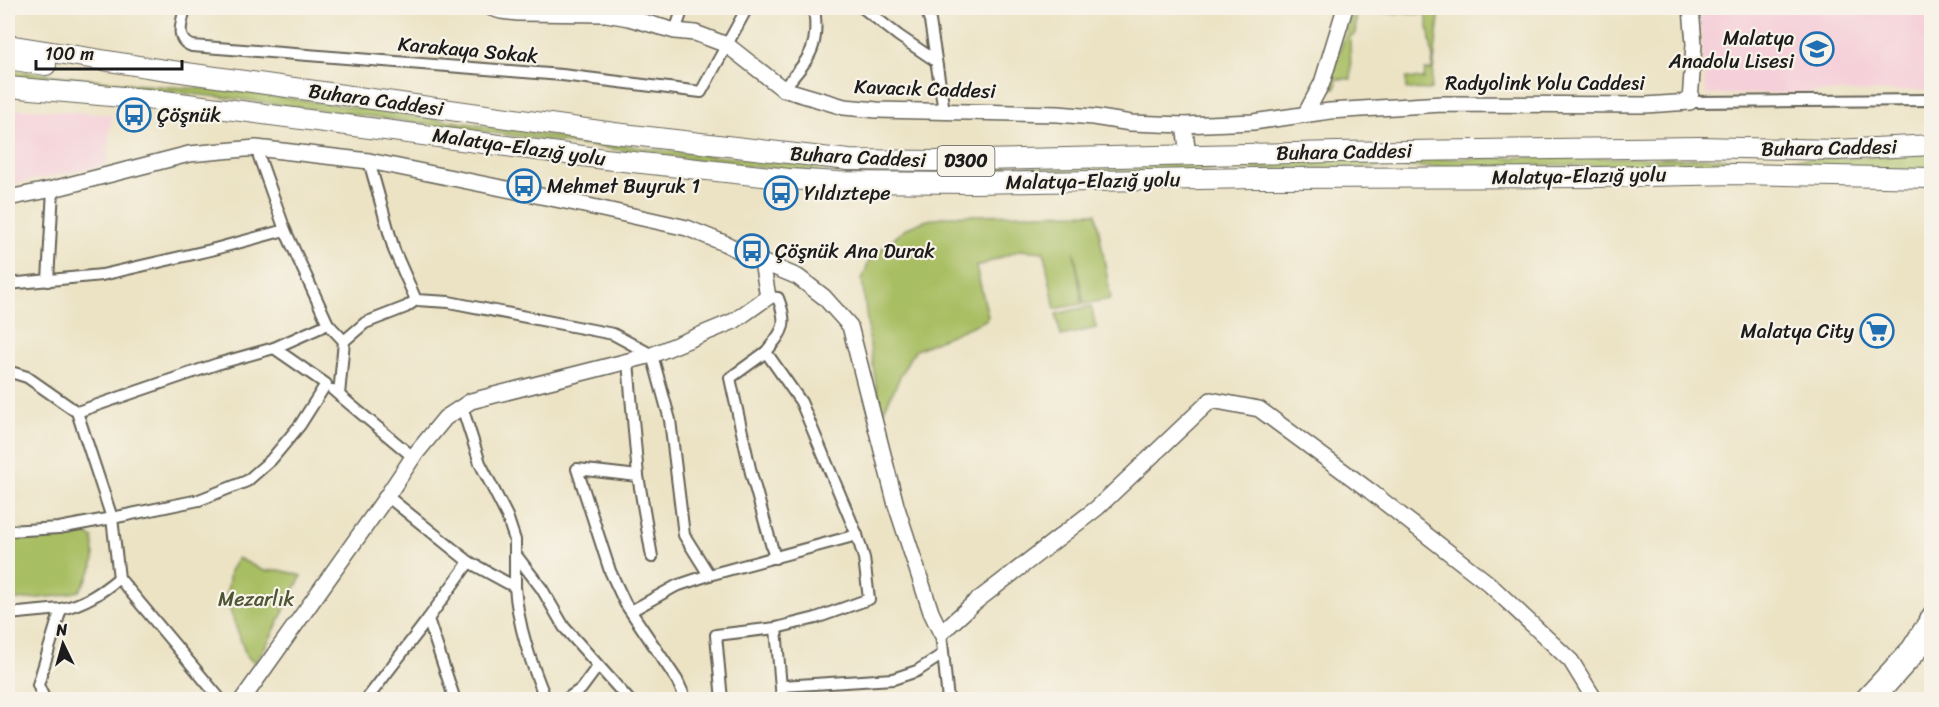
<svg xmlns="http://www.w3.org/2000/svg" width="1939" height="707" viewBox="0 0 1939 707" font-family="Sriracha,sans-serif">
  <rect width="100%" height="100%" fill="#f7f3e8"/>
  <filter id="ink" filterUnits="userSpaceOnUse"><feTurbulence type="fractalNoise" baseFrequency=".0167" numOctaves="2"/><feDisplacementMap in="SourceGraphic" scale="12" xChannelSelector="R" yChannelSelector="G"/><feConvolveMatrix kernelMatrix="1 2 1 2 8 2 1 2 1" color-interpolation-filters="sRGB"/></filter>
  <filter id="wash" filterUnits="userSpaceOnUse"><feTurbulence type="fractalNoise" baseFrequency=".008" numOctaves="4" result="noise"/><feDisplacementMap in="SourceGraphic" scale="24" xChannelSelector="R" yChannelSelector="G"/><feGaussianBlur stdDeviation="1.35" result="paint"/><feColorMatrix in="noise" values="0 0 0 0 0 0 0 0 0 0 0 0 0 0 0 0 0 1.4 0 .05"/><feComposite in="paint" operator="in"/></filter>
  <g filter="url(#wash)">
    <rect width="100%" height="100%" fill="#ece3c5"/>
    <g fill="#f5cfd9">
      <polygon points="1699,8 1931,8 1931,90 1706,95"/>
      <polygon points="8,109 33,109 112,115 106,165 8,185"/>
    </g>
    <g fill="#a8be62" stroke="#626d3f" stroke-width="1.5">
      <polygon points="1354,8 1440,8 1431,90 1406,89 1406,78 1424,79 1425,70 1432,70 1433,59 1426,14 1357,12 1355,35 1350,36 1351,79 1337,79 1336,88 1327,89"/>
      <path d="M 8,70 C 57,75 106,82 156,86 C 185,88 213,89 242,92 C 453,119 663,158 875,169 L 1550,157 L 1785,159 L 1850,158 L 1931,153 L 1931,174 L 1850,169 L 1552,165 L 876,175 L 732,165 L 238,99 L 154,90 L 8,79 Z"/>
      <polygon points="1096,213 1111,299 1084,304 1074,251 1082,304 1055,309 1044,252 1020,250 976,267 988,316 986,320 916,350 909,359 881,416 870,346 862,279 869,261 890,241 907,228 924,221 941,217 967,215"/>
      <polygon points="1091,306 1096,328 1061,336 1056,314"/>
      <path d="M 80,531 L 93,538 C 96,563 94,570 79,591 L 59,596 L 8,601 L 8,539 Z"/>
      <path d="M 238,558 L 264,571 L 280,570 L 302,576 C 284,604 275,637 254,663 L 246,655 L 226,599 L 230,571 Z"/>
    </g>
  </g>
  <g filter="url(#ink)">
    <g fill="none" stroke-linecap="round" stroke-linejoin="round">
      <defs>
        <g id="street">
          <path d="M 185,8 C 182,22 174,40 192,46 L 562,75 L 701,92 L 747,8"/>
          <polyline points="863,8 899,36 936,61"/>
          <polyline points="926,8 930,21 944,111"/>
          <polyline points="675,31 683,8"/>
          <path d="M 783,89 C 809,58 820,49 814,8"/>
          <polyline points="1690,102 1932,100"/>
          <polyline points="369,161 394,250 416,300 449,302 613,334 652,355 670,420 684,535 709,575 676,586 631,611"/>
          <polyline points="48,281 53,189"/>
          <polyline points="8,284 102,275 211,250 285,230"/>
          <path d="M 768,297 L 778,298 C 789,326 783,331 766,352 L 801,402 L 857,535"/>
          <polyline points="328,324 344,341"/>
          <polyline points="766,352 730,378 751,473 775,558"/>
          <polyline points="628,362 638,476 577,469 610,571 625,603 677,680 686,700"/>
          <polyline points="8,373 14,373 27,377 77,412 112,518 119,578 221,700"/>
          <polyline points="333,390 413,457"/>
          <polyline points="339,395 344,341 365,323 406,307 416,300"/>
          <polyline points="462,407 480,463 507,516 515,540 515,587 469,562"/>
          <polyline points="77,412 217,364 274,348"/>
          <polyline points="638,476 652,557"/>
          <polyline points="387,496 469,562 428,619 455,700"/>
          <polyline points="8,531 59,528 112,518 199,500 247,481 271,460 300,425 326,384 274,348 328,324 285,230 256,148"/>
          <polyline points="516,555 542,589 564,627 629,700"/>
          <polyline points="709,575 857,535 864,558 869,599 816,618 776,628 716,635 722,700"/>
          <path d="M 515,587 C 518,627 531,663 546,700"/>
          <polyline points="8,614 61,609"/>
          <polyline points="776,628 782,700"/>
          <polyline points="941,633 948,700"/>
          <polyline points="782,686 893,679 917,671 943,654"/>
          <path d="M 45,700 L 38,685 L 61,609 C 84,604 101,593 119,578"/>
          <polyline points="366,700 428,619"/>
          <polyline points="565,700 581,689 598,666"/>
        </g>
        <g id="secondary">
          <polyline points="491,8 501,11 518,13 606,14 629,18 675,31 695,33 727,45 783,89 844,107 877,110 1058,114 1093,117 1131,123 1184,125 1253,122 1330,111 1442,104 1646,105 1690,102 1694,44 1691,8"/>
          <polyline points="1306,113 1322,83 1345,8"/>
          <polyline points="1184,125 1188,155"/>
          <polyline points="8,198 53,189 189,154 256,148 369,161 575,203 687,228 724,243 762,262 768,297 734,321 652,355 471,401 445,418 413,457 387,496 242,700"/>
          <polyline points="762,262 798,277 824,297 850,326 896,505 931,612 941,633 974,603 1097,508 1211,400 1259,409 1370,491 1488,583 1571,661 1595,700"/>
          <polyline points="1861,700 1910,647 1932,612"/>
          <polyline points="1876,700 1919,652 1932,631"/>
        </g>
        <g id="highway">
          <polyline points="8,45 152,68 614,133 849,160 937,161 1336,152 1699,147 1836,150 1932,145"/>
          <polyline points="8,59 46,65"/>
          <polyline points="8,87 157,100 605,159 789,179 838,182 974,183 1255,178 1599,177 1736,174 1932,178"/>
        </g>
      </defs>
      <use href="#street" stroke="#656257" stroke-width="14"/>
      <use href="#secondary" stroke="#656257" stroke-width="18"/>
      <use href="#highway" stroke="#656257" stroke-width="22"/>
      <use href="#street" stroke="#fff" stroke-width="10"/>
      <use href="#secondary" stroke="#fff" stroke-width="15"/>
      <use href="#highway" stroke="#fff" stroke-width="20"/>
    </g>
  </g>
  <defs>
    <symbol id="school-ring" viewBox="-11 -11 22 22"><circle r="9.5" fill="#f7f3e8" stroke="#1f6fb2" stroke-width="1.5"/><path d="M0-5L7-2L0 1L-7-2ZM-4 1L0 2.5L4 1V4Q0 6-4 4Z" fill="#1f6fb2"/></symbol>
    <symbol id="bus-ring" viewBox="-11 -11 22 22"><circle r="9.5" fill="#f7f3e8" stroke="#1f6fb2" stroke-width="1.5"/><path d="M-5-6H5V4H4V6H2V4H-2V6H-4V4H-5ZM-3.5-4V0h7V-4ZM-3.5 1.2v1.5H-2V1.2ZM2 1.2v1.5H3.5V1.2Z" fill="#1f6fb2"/></symbol>
    <symbol id="supermarket-ring" viewBox="-11 -11 22 22"><circle r="9.5" fill="#f7f3e8" stroke="#1f6fb2" stroke-width="1.5"/><path d="M-6-5.5h2.5l.6 2H6L4.5 2H-2.5L-4.4-4H-6ZM-1.5 3.2a1.3 1.3 0 1 0 .1 0ZM3 3.2a1.3 1.3 0 1 0 .1 0Z" fill="#1f6fb2"/></symbol>
  </defs>
  <g fill-rule="evenodd">
    <use href="#school-ring" x="1798" y="30" width="38" height="38"/>
    <use href="#bus-ring" x="115" y="96" width="38" height="38"/>
    <use href="#bus-ring" x="505" y="167" width="38" height="38"/>
    <use href="#bus-ring" x="762" y="174" width="38" height="38"/>
    <use href="#bus-ring" x="733" y="232" width="38" height="38"/>
    <use href="#supermarket-ring" x="1858" y="312" width="38" height="38"/>
  </g>
  <g text-anchor="middle" dominant-baseline="central" stroke-width="4.5" stroke-linejoin="round" paint-order="stroke">
    <rect fill="#f7f3e8" stroke="#5e5c59" stroke-width="1.5" x="937.5" y="146" width="57" height="30" rx="4.5"/>
    <g font-size="18" font-weight="bold" fill="#1c1c1c">
      <text x="966" y="161">D300</text>
    </g>
    <g font-size="20" fill="#1c1c1c" stroke="#f7f3e8" text-anchor="start">
      <text x="1794" y="38" text-anchor="end">Malatya<tspan x="1794" dy="23">Anadolu Lisesi</tspan></text>
      <text x="157" y="115">Çöşnük</text>
      <text x="547" y="186">Mehmet Buyruk 1</text>
      <text x="804" y="193">Yıldıztepe</text>
      <text x="775" y="251">Çöşnük Ana Durak</text>
      <text x="1854" y="331" text-anchor="end">Malatya City</text>
    </g>
    <g font-size="20" fill="#1c1c1c" stroke="#f7f3e8">
      <text transform="translate(468 50) rotate(5)">Karakaya Sokak</text>
      <text x="1545" y="83">Radyolink Yolu Caddesi</text>
      <text transform="translate(925 89) rotate(2)">Kavacık Caddesi</text>
      <text transform="translate(376 100) rotate(8)">Buhara Caddesi</text>
      <text transform="translate(519 147) rotate(8)">Malatya-Elazığ yolu</text>
      <text transform="translate(1829 148) rotate(-1)">Buhara Caddesi</text>
      <text transform="translate(1344 152) rotate(-1)">Buhara Caddesi</text>
      <text transform="translate(858 157) rotate(3)">Buhara Caddesi</text>
      <text transform="translate(1579 176) rotate(-1)">Malatya-Elazığ yolu</text>
      <text transform="translate(1093 181) rotate(-1)">Malatya-Elazığ yolu</text>
    </g>
    <g font-size="20" fill="#4d5534" stroke="#f7f3e8">
      <text x="256" y="599">Mezarlık</text>
    </g>
  </g>
  <rect width="1939" height="707" fill="none" stroke="#f7f3e8" stroke-width="30"/>
  <g transform="translate(63 644) rotate(355)" stroke="#f7f3e8" stroke-width="4.5" paint-order="stroke">
  <path d="M0-4.5L10 22L0 15L-10 22Z" fill="#1c1c1c"/>
  <text y="-9" font-size="16" font-weight="bold" text-anchor="middle" fill="#1c1c1c">N</text>
  </g>
  <path d="M36 60v9h146v-9" fill="none" stroke="#1c1c1c" stroke-width="3"/>
  <text x="45" y="60" font-size="18" fill="#1c1c1c" stroke="#f7f3e8" stroke-width="4.5" paint-order="stroke">100 m</text>
</svg>
